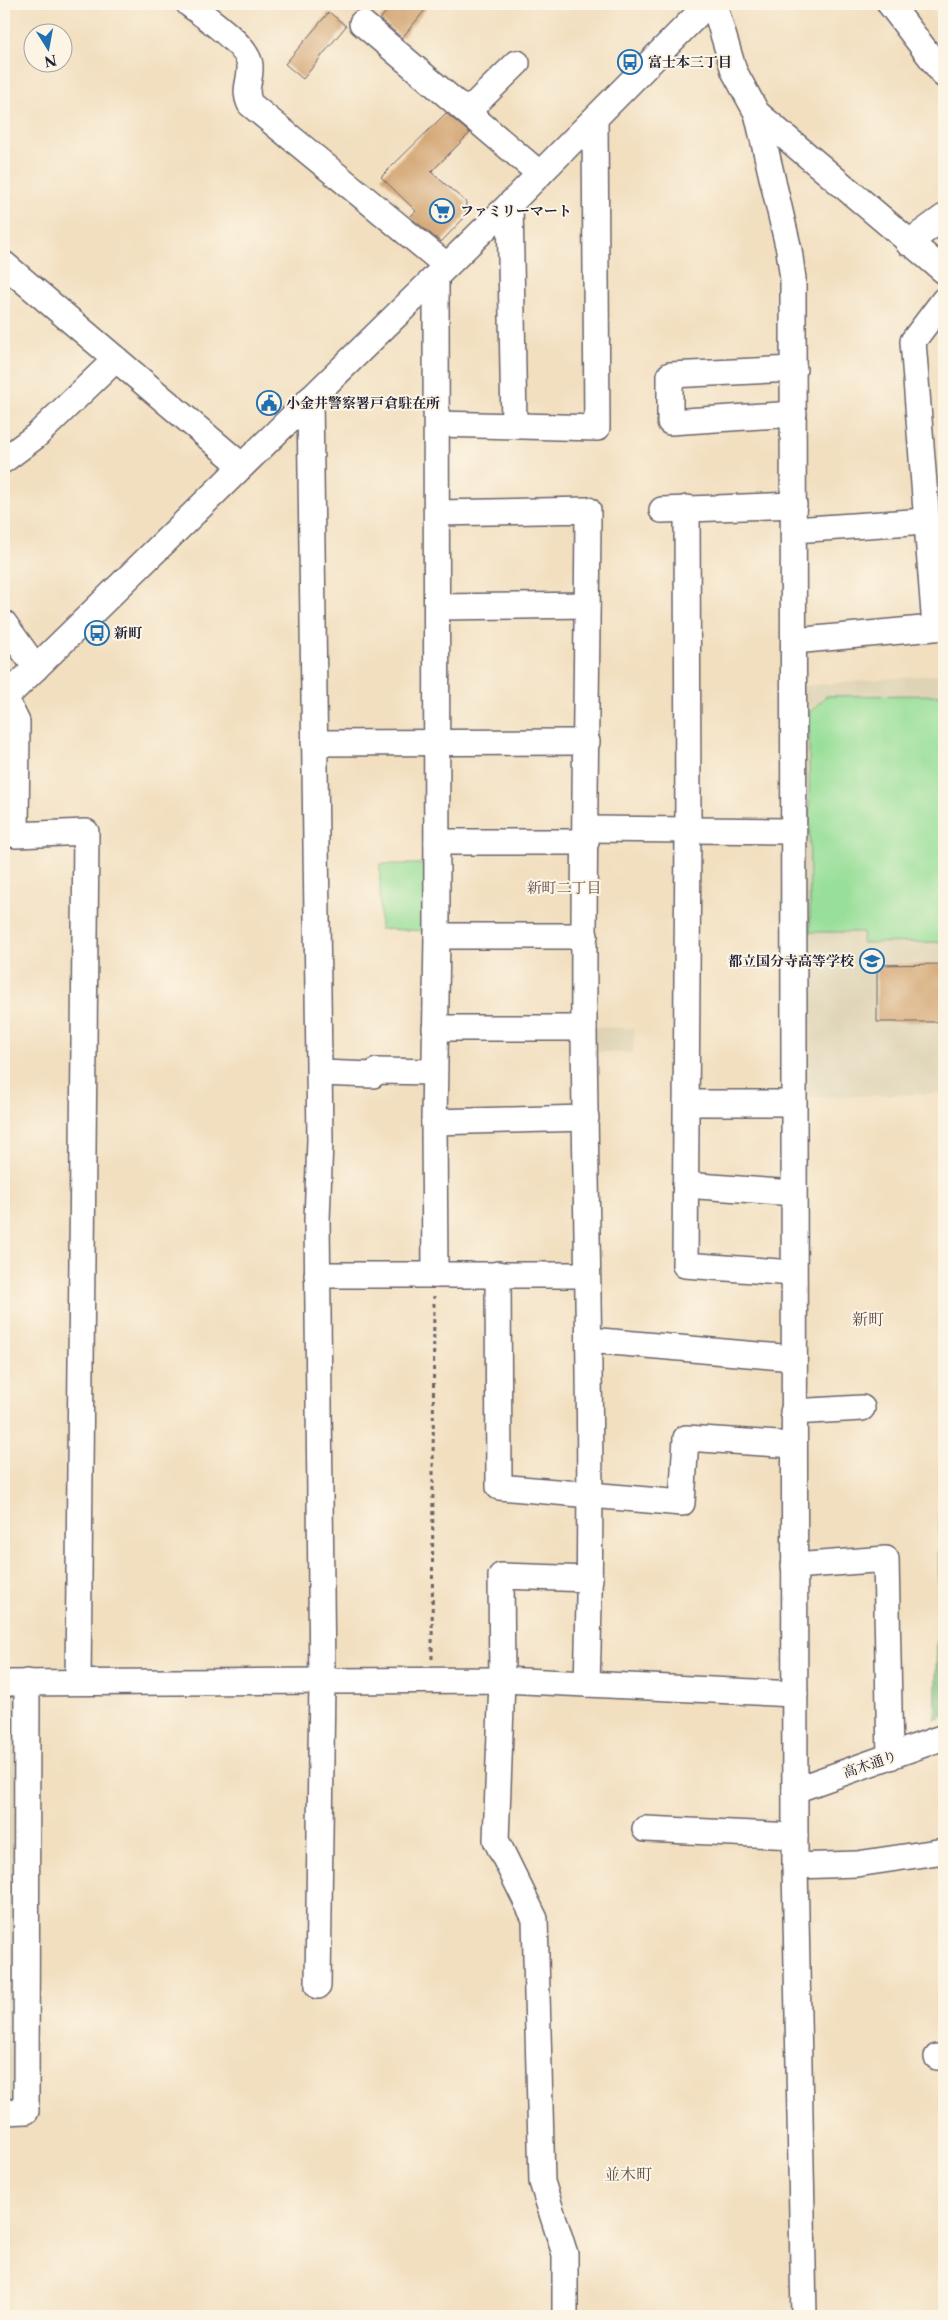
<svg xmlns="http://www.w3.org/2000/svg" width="948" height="2320" viewBox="0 0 948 2320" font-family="'Libre Caslon Text','Noto Serif JP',serif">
  <rect width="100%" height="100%" fill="#fcf5e5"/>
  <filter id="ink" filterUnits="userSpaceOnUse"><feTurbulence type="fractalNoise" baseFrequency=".02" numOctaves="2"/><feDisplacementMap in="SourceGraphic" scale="10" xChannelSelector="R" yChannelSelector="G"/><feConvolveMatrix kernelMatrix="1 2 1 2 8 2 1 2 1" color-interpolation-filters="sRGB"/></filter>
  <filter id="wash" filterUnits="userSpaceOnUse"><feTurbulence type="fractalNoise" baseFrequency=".0096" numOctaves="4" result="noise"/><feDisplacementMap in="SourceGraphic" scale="20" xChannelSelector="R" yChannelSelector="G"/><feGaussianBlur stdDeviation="1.12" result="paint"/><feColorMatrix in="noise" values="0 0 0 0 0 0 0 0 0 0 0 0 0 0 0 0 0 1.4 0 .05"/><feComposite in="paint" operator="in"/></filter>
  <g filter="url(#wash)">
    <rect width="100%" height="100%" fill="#f2dfc0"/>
    <g fill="#ded3b5">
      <polygon points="944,674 944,1093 800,1098 801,686"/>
      <polygon points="590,1027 634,1028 633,1053 590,1052"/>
      <polygon points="4,1695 21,1696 21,2104 4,2105"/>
    </g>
    <g fill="#98df99" stroke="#5d806a">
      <polygon points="944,695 944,942 862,943 863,932 810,932 809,713 826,696"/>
      <polygon points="380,864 433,864 433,931 380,929"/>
    </g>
    <polygon fill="#7abe81" stroke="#4e705e" points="944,1455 944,1716 935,1720 941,1456"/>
    <g id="blocks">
      <g fill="#d2a370">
        <polygon points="393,4 430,4 402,38 380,19"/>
        <polygon points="329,12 346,26 303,79 285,64"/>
        <polygon points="446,113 470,133 431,172 466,202 465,217 441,242 410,217 416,211 381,177"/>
        <polygon points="944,964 944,1022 877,1022 877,965"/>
      </g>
    </g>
  </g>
  <g filter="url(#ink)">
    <use href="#blocks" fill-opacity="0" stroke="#6b646a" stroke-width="1"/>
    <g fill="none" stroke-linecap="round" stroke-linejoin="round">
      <defs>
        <g id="minor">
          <path d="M 189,4 C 204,16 250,47 250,66 C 251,82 243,88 250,104 L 446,265"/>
          <polyline points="714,4 734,71 757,113 789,250 793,279 795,1866 804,2316"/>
          <polyline points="890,4 944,75"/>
          <polyline points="362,23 540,174"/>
          <polyline points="467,112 517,63"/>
          <polyline points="757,113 944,271"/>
          <polyline points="510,204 514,426"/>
          <polyline points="908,243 944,217"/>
          <polyline points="4,264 242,466"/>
          <polyline points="794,369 670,375 670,422 794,414"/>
          <polyline points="310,399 320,1140 317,1220 322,1680 318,1986"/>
          <polyline points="438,424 597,428 595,119"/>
          <polyline points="4,460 36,436 116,359"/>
          <polyline points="687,508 688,830 685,1265 793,1273"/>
          <polyline points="662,510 794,505"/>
          <path d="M 438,513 L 588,510 C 587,683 583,857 584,1030 C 586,1248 594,1466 587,1684"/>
          <polyline points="794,530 926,521"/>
          <polyline points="437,607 587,605"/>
          <polyline points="4,623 36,668"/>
          <polyline points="935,627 913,341 944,300"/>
          <polyline points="794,641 944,627"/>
          <polyline points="5,698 17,722 16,835 86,832 78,1682"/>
          <polyline points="4,699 510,204 708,4"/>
          <polyline points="314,743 587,742"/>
          <polyline points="586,829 793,831"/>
          <polyline points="437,842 586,842"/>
          <polyline points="437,936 585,936"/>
          <polyline points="435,1028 584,1028"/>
          <polyline points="320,1073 373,1075 377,1071 434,1072"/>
          <polyline points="687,1103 793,1103"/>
          <polyline points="434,1122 586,1118"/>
          <polyline points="685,1185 793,1193"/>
          <polyline points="498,1274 499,1487 682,1503 686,1438 793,1445"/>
          <polyline points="317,1275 587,1275"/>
          <polyline points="435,1275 434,1122 437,936 436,276"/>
          <polyline points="589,1340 793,1358"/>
          <polyline points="793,1412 862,1408"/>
          <polyline points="794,1566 886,1559 890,1757"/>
          <polyline points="4,1683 502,1680 795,1694"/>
          <polyline points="795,1790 944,1737"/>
          <polyline points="645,1829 795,1836"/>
          <polyline points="795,1866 857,1864 944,1851"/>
          <polyline points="937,2057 944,2057"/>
          <polyline points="4,2112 26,2111 27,1682"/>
          <polyline points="565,2316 565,2254 542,2182 535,1919 496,1840 502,1680 501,1576 590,1579"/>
        </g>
      </defs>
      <use href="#minor" stroke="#6b646a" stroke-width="28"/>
      <polyline stroke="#6b646a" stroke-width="3" stroke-dasharray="4 4" stroke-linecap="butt" points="432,1659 434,1296"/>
      <use href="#minor" stroke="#fff" stroke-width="25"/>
    </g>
  </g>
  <defs>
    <symbol id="bus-ring" viewBox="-11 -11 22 22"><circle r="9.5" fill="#fcf5e5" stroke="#1f6fb2" stroke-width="1.5"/><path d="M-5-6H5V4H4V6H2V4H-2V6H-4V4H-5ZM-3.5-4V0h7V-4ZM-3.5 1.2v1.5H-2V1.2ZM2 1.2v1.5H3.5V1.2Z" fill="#1f6fb2"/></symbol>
    <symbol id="supermarket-ring" viewBox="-11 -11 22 22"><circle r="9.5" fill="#fcf5e5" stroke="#1f6fb2" stroke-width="1.5"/><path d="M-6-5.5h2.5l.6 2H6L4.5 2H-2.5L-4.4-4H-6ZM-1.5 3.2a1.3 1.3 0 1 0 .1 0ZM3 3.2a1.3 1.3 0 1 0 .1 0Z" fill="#1f6fb2"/></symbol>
    <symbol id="civic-ring" viewBox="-11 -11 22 22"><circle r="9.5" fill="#fcf5e5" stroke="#1f6fb2" stroke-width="1.5"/><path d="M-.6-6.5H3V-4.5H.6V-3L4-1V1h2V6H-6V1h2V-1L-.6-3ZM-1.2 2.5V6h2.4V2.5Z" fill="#1f6fb2"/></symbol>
    <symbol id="school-ring" viewBox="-11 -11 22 22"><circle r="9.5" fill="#fcf5e5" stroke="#1f6fb2" stroke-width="1.5"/><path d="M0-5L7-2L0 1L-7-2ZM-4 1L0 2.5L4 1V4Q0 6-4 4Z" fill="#1f6fb2"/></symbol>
  </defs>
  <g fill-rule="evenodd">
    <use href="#bus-ring" x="616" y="48" width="28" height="28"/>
    <use href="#supermarket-ring" x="428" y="197" width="28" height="28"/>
    <use href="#civic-ring" x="255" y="389" width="28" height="28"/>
    <use href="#bus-ring" x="83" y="619" width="28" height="28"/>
    <use href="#school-ring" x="858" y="947" width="28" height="28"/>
  </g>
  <g text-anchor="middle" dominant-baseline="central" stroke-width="4" stroke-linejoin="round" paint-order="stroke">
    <g font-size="14" font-weight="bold" fill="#22223b" stroke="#fcf5e5" text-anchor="start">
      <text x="648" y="62">富士本三丁目</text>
      <text x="460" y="211">ファミリーマート</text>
      <text x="286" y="403">小金井警察署戸倉駐在所</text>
      <text x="114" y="633">新町</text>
      <text x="854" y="961" text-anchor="end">都立国分寺高等学校</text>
    </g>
    <g font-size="14" fill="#22223b" stroke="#fcf5e5">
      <text transform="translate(870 1764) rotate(-19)">高木通り</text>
    </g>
    <g font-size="15" fill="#604f4e" stroke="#fcf5e5">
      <text x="564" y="887">新町二丁目</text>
    </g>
    <g font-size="16" fill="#604f4e" stroke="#fcf5e5">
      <text x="868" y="1319">新町</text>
      <text x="628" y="2174">並木町</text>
    </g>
  </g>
  <rect width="948" height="2320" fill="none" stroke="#fcf5e5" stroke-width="20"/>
  <g transform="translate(48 48) rotate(169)"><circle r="24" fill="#fcf5e5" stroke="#a5a1a1"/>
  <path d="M0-4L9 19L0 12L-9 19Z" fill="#1f6fb2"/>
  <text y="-8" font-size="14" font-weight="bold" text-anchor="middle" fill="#22223b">N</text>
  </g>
</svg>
